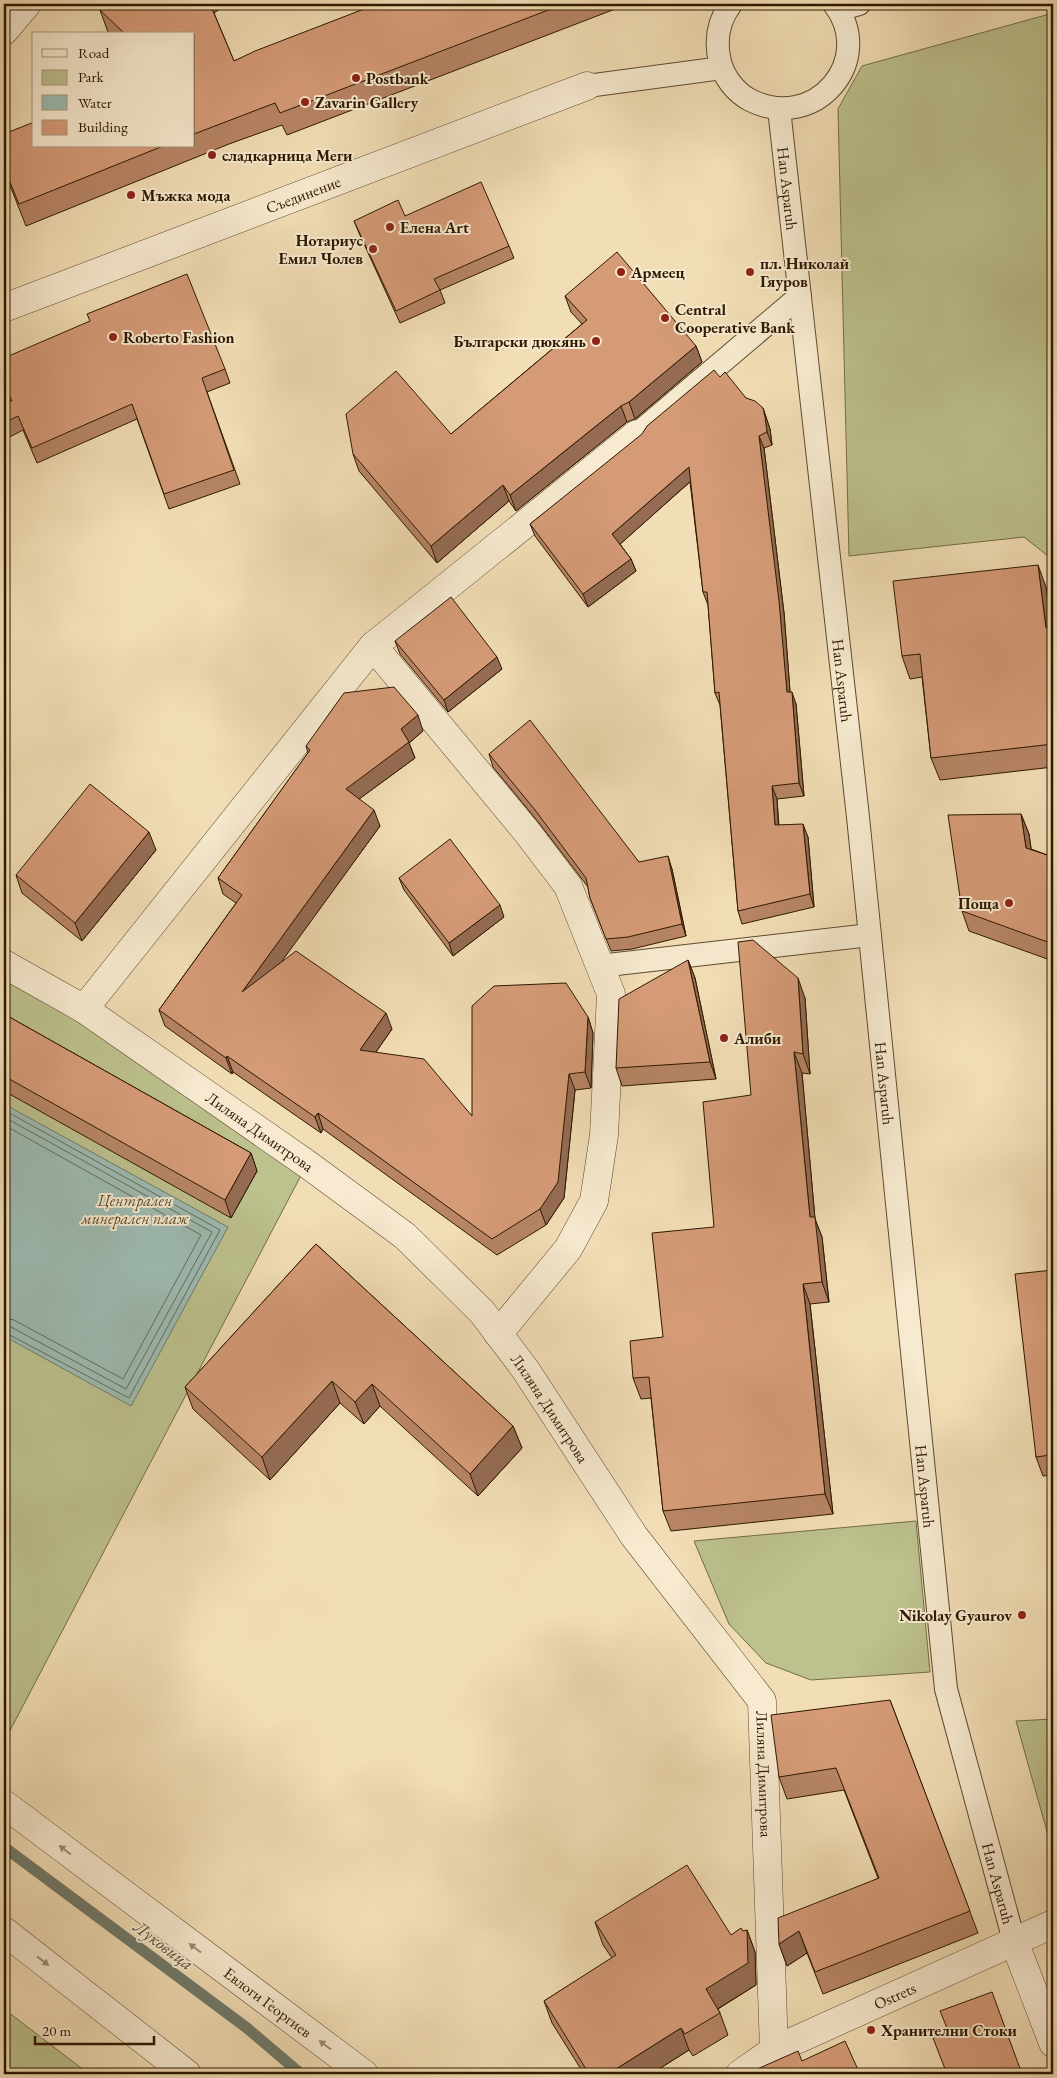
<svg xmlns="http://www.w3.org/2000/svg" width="1057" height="2078" viewBox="0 0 1057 2078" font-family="'EB Garamond',serif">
  <rect width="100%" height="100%" fill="#f2deb6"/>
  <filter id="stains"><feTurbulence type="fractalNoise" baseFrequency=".004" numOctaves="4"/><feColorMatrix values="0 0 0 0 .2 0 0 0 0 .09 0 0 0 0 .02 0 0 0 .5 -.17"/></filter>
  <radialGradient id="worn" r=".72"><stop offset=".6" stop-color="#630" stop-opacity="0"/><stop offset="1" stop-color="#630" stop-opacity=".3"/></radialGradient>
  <g fill="#bcc18d" stroke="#746c46">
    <polygon points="1053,13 1053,560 1024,537 849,556 838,109 862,66"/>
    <polygon points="4,969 307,1164 4,1742"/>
    <polygon points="916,1521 930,1672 811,1680 766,1663 729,1624 694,1541"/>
    <polygon points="1053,1719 1053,1853 1016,1721"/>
    <polygon points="4,2009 89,2074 4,2074"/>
  </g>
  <polygon fill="#9cbbb2" stroke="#707a6b" points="4,1104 228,1227 131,1406 4,1336"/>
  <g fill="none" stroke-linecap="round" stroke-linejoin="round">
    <g stroke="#646a59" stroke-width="1">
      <polyline points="4,1110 220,1230 129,1398 4,1332"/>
      <polyline points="4,1117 212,1232 126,1389 11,1327 4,1326"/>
      <polyline points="4,1125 201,1235 123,1379 14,1320 4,1318"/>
    </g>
    <polyline stroke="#707a6b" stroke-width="11" points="4,1847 247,2028 301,2074"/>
    <defs>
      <g id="pedestrian">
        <path d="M 731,4 C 718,21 715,41 720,62 C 724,77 735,92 750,100 C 815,133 877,60 834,4"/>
        <polyline points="839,10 859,4"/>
        <polyline points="587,86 722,68"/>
        <path id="s1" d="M 779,109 L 858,817 L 946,1689 L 1014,1941"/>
        <polyline points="637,434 800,296"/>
        <polyline points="599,966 870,935"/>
      </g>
      <g id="minor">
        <path id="s2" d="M 4,308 L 587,86"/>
        <polyline points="373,646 637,434"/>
        <path id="s3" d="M 4,964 L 84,1009 L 307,1164 L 405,1236 L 482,1312 L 525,1369 L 634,1536 L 762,1701 L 774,2050"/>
        <polyline points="84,1009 373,646 527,832 568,886 611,994 604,1135 594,1201 568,1249 498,1334"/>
        <path id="s4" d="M 4,1804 L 364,2074"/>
        <polyline points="4,1931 187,2074"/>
        <polyline points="1014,1941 1053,2043"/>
        <path id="s5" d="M 740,2074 L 774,2050 L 1053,1924"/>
      </g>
      <polyline id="tertiary" points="4,31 27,4"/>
    </defs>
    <use href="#pedestrian" stroke="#5e4a2e" stroke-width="24"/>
    <use href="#minor" stroke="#5e4a2e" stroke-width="29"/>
    <use href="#tertiary" stroke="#5e4a2e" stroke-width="29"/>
    <use href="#pedestrian" stroke="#f7ead0" stroke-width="22"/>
    <use href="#minor" stroke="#f7ead0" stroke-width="28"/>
    <use href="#tertiary" stroke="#f7ead0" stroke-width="28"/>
  </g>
  <g fill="#b78566" stroke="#2d1800">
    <polygon points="105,4 226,4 214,13 234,61 377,4 622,4 623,6 287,135 282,125 229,144 26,226 4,170 4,134 34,146 194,146 194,34 110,34 108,32 100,10"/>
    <polygon points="405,216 509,246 514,258 440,290 445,303 400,323 359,233 354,221"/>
    <polygon points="565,296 696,346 702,362 635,419 627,422 516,511 509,501 437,563 359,471 353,454 451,434 582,324 571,312"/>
    <polygon points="4,358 225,369 230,383 207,392 240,484 169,509 137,419 37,463 23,430 4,440 4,400 10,401 4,386"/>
    <polygon points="720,377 746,398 763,408 770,429 772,445 764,448 784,613 790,692 796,704 804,796 777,799 779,825 808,837 814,907 742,924 738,911 720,705 715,693 708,605 703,592 690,482 620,544 631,559 636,571 588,607 535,536 530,524"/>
    <polygon points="1046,587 1051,627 1053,627 1053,767 940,780 931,758 922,677 910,679 902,656"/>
    <polygon points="395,641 502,669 448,712 400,654"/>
    <polygon points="423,731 409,743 415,758 359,799 380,826 280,963 392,1029 376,1052 472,1116 588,1017 593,1033 591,1088 575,1090 564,1198 546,1225 497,1255 323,1129 321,1133 233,1072 232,1074 165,1026 159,1010 236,903 223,894 218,878 308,753 306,746"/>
    <polygon points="489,754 639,862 672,869 686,936 632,949 611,951 590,898 588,887 539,823 493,767"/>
    <polygon points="1021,814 1029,834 1031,849 1053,857 1053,961 969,931 962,911"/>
    <polygon points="156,850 82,941 22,893 16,875"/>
    <polygon points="399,878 504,917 453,956 404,890"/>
    <polygon points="688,960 695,978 716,1079 622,1086 616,1068"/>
    <polygon points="805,998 810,1074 802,1073 815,1219 822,1237 829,1302 810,1304 833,1514 671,1531 663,1511 651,1398 641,1399 633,1378 663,1337 714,1227 751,1095"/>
    <polygon points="4,1014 251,1153 257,1171 231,1218 4,1091"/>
    <polygon points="316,1244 513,1426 522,1448 478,1496 380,1406 364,1424 340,1403 270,1480 193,1409 185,1387"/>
    <polygon points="1053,1270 1053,1475 1043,1476 1036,1457"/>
    <polygon points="890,1700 978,1933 823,1994 807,1953 787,1966 779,1944 878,1878 844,1790 787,1799 779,1777"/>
    <polygon points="595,1922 731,1935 747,1930 755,1952 756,1985 718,2009 720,2013 728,2035 693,2056 689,2050 651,2074 584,2074 552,2023 544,2001 612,1958 603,1945"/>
  </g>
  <g fill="#956c53" stroke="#2d1800">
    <polygon points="210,4 226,4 213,14"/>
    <polygon points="696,346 702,362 635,419 629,402"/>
    <polygon points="621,406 627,422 516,511 510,495"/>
    <polygon points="763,408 770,429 772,445 767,432"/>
    <polygon points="759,436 764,448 784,613 791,704 787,692"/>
    <polygon points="689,467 693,479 617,547 612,534"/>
    <polygon points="503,485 509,501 437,563 431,546"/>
    <polygon points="631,559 636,571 588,607 583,594"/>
    <polygon points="1038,565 1046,587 1053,645 1046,628"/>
    <polygon points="497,657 502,669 448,712 444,700"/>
    <polygon points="792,692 796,704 804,796 799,783"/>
    <polygon points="418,715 423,731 409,743 415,758 351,805 346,789 401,729"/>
    <polygon points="772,786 777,799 779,837 775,825"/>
    <polygon points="374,810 380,826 248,1008 242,992"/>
    <polygon points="1021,814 1029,834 1034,868 1026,848"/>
    <polygon points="803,824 808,837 814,907 810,894"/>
    <polygon points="149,832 156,850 82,941 75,923"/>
    <polygon points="668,856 672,869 686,936 682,924"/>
    <polygon points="500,905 504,917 453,956 449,943"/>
    <polygon points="688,960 695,978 716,1079 710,1062"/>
    <polygon points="798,978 805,998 810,1074 803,1054"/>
    <polygon points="386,1013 392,1029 366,1066 360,1050"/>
    <polygon points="588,1017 593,1033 591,1088 585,1072"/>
    <polygon points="794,1052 802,1073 815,1219 822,1237 829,1302 822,1282 810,1217"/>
    <polygon points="227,1056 233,1072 232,1074 226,1058"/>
    <polygon points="569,1074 575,1090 564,1198 546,1225 540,1209"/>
    <polygon points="318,1113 323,1129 321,1133 315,1117"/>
    <polygon points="251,1153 257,1171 231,1218 225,1200"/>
    <polygon points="803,1284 810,1304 833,1514 825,1494"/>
    <polygon points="332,1381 340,1403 270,1480 262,1457"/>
    <polygon points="372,1384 380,1406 364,1424 355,1402"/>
    <polygon points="513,1426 522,1448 478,1496 470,1474"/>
    <polygon points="747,1930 755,1952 756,1985 714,2011 706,1989"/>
    <polygon points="799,1931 807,1953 787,1966 779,1944"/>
    <polygon points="681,2028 689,2050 651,2074 608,2074"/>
  </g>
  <g fill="#d59b77" stroke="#2d1800">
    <polygon points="105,4 210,4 234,61 255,51 377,4 564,4 280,113 275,103 194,134 194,34 124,34 123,32 100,10"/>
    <polygon points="34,122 34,146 163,146 19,204 4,168 4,134"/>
    <polygon points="481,182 509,246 434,279 440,290 396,311 354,221 398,200 405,216"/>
    <polygon points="617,252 696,346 629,402 621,406 510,495 503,485 431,546 353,454 346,414 396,371 451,434 587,320 565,296"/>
    <polygon points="187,274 225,369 202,378 234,470 164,494 132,404 32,448 18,416 4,423 4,400 12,401 4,383 4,358 90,321 87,314"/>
    <polygon points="714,370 720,377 725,372 746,398 755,401 763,408 765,417 767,432 759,436 779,601 787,692 792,692 799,783 772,786 775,825 803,824 810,894 738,911 719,692 715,693 707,592 703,592 689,467 612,534 631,559 583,594 530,524 642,434 647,426"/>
    <polygon points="1038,565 1046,628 1053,627 1053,744 931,758 920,654 902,656 893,581"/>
    <polygon points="451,597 497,657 444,700 395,641"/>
    <polygon points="394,687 418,715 401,729 409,742 346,789 374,810 242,992 296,951 386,1013 360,1050 424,1059 472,1116 472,1006 494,986 566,983 588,1017 585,1072 569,1074 558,1182 540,1209 492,1239 318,1113 315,1117 227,1056 226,1058 159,1010 242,895 218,878 310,750 306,746 344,693"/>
    <polygon points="530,720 639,862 668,856 682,924 628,937 606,939 590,898 586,878 535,810 489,754"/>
    <polygon points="90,784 149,832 75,923 16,875"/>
    <polygon points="1021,814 1026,848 1053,857 1053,944 962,911 948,815"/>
    <polygon points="450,839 500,905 449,943 399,878"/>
    <polygon points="753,940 798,978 803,1054 794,1052 810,1217 815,1217 822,1282 803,1284 825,1494 663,1511 649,1377 633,1378 630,1341 663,1337 652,1233 714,1227 703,1102 751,1095 738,942"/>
    <polygon points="688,960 710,1062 616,1068 619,999"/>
    <polygon points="4,1014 251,1153 225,1200 4,1076"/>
    <polygon points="316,1244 513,1426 470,1474 372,1384 355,1402 332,1381 262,1457 185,1387"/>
    <polygon points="1053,1270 1053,1478 1051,1455 1036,1457 1015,1274"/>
    <polygon points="890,1700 970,1911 815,1972 799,1931 779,1944 778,1918 879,1878 836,1768 779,1777 771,1715"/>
    <polygon points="687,1865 731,1935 741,1928 743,1931 747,1930 748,1963 706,1989 720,2013 685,2034 681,2028 608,2074 589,2074 544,2001 616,1955 595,1922"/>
    <polygon points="992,1992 1022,2074 947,2074 933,2038 947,2028 940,2011"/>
    <polygon points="845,2041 860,2074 746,2074 798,2051 802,2061"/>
  </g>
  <defs><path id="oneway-solid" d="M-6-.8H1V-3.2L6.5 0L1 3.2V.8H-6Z" transform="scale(1.25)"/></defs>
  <g fill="#9c8c72">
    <use href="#oneway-solid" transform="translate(65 1850) rotate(-143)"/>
    <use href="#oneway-solid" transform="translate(195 1948) rotate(-143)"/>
    <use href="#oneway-solid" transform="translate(43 1961) rotate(38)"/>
    <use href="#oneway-solid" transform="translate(325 2045) rotate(-143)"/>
  </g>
  <g fill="#8f2418" stroke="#f7ead0" stroke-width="2">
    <circle cx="356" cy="78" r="5"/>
    <circle cx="305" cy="102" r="5"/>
    <circle cx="212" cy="155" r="5"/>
    <circle cx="131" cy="195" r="5"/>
    <circle cx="390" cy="227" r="5"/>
    <circle cx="373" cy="249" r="5"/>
    <circle cx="621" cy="272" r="5"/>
    <circle cx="750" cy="272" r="5"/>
    <circle cx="665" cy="318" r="5"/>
    <circle cx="113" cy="337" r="5"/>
    <circle cx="596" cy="341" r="5"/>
    <circle cx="1009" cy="903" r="5"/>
    <circle cx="724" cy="1038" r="5"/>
    <circle cx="1022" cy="1615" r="5"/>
    <circle cx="871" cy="2030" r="5"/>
  </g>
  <g text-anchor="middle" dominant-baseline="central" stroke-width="4" stroke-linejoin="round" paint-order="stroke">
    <g font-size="16" font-weight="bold" fill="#2d1800" stroke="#f7ead0" text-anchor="start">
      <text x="366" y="78">Postbank</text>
      <text x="315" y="102">Zavarin Gallery</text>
      <text x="222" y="155">сладкарница Меги</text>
      <text x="141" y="195">Мъжка мода</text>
      <text x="400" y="227">Елена Art</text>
      <text x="363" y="240" text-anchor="end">Нотариус<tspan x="363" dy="18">Емил Чолев</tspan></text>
      <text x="760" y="263">пл. Николай<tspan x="760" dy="18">Гяуров</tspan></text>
      <text x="631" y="272">Армеец</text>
      <text x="675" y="309">Central<tspan x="675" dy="18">Cooperative Bank</tspan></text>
      <text x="123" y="337">Roberto Fashion</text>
      <text x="586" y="341" text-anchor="end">Български дюкянь</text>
      <text x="999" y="903" text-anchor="end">Поща</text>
      <text x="734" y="1038">Алиби</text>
      <text x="1012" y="1615" text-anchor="end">Nikolay Gyaurov</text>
      <text x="881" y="2030">Хранителни Стоки</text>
    </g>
    <g font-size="16" fill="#2d1800" stroke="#f7ead0">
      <text stroke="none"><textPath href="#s1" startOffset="80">Han Asparuh</textPath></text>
      <text stroke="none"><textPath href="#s2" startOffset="320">Съединение</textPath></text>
      <text stroke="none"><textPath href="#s1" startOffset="575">Han Asparuh</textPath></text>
      <text stroke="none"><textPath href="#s1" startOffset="980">Han Asparuh</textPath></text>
      <text stroke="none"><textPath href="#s3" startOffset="306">Лиляна Димитрова</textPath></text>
      <text stroke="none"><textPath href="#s3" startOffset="711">Лиляна Димитрова</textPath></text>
      <text stroke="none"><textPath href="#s1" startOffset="1385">Han Asparuh</textPath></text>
      <text stroke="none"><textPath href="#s3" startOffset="1146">Лиляна Димитрова</textPath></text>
      <text stroke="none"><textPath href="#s1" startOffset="1790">Han Asparuh</textPath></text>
      <text stroke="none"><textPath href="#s5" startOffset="174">Ostrets</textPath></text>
      <text stroke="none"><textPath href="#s4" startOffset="330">Евлоги Георгиев</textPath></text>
    </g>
    <g font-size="16" font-style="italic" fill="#584b2a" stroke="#f7ead0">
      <text x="135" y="1200">Централен<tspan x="135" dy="18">минерален плаж</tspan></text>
    </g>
    <g font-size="18" font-style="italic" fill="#54513e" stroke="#f7ead0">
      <text transform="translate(164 1945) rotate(37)">Луковица</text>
    </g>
  </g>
  <rect width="1057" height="2078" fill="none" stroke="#f2deb6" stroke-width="20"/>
  <rect x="5" y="5" width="1047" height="2068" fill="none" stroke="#2d1800" stroke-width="2.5"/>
  <rect x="10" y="10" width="1037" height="2058" fill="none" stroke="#2d1800"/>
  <rect x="32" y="32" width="162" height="115" fill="#f7ead0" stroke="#a6967d"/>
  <rect x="42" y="49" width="25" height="8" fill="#f7ead0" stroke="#a6967d"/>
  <text x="78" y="58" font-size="15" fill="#2d1800">Road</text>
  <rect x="42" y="70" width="25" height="15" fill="#bcc18d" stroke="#a6967d"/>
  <text x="78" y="82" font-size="15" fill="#2d1800">Park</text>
  <rect x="42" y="95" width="25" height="15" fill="#9cbbb2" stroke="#a6967d"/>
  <text x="78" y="108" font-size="15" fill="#2d1800">Water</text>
  <rect x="42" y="120" width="25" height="15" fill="#d59b77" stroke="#a6967d"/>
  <text x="78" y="132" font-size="15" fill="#2d1800">Building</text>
  <path d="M35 2036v8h119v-8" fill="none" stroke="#2d1800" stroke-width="2.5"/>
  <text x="42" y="2036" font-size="15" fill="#2d1800" stroke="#f7ead0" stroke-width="4" paint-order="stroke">20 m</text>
  <rect width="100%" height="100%" filter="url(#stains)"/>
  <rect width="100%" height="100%" fill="url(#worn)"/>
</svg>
